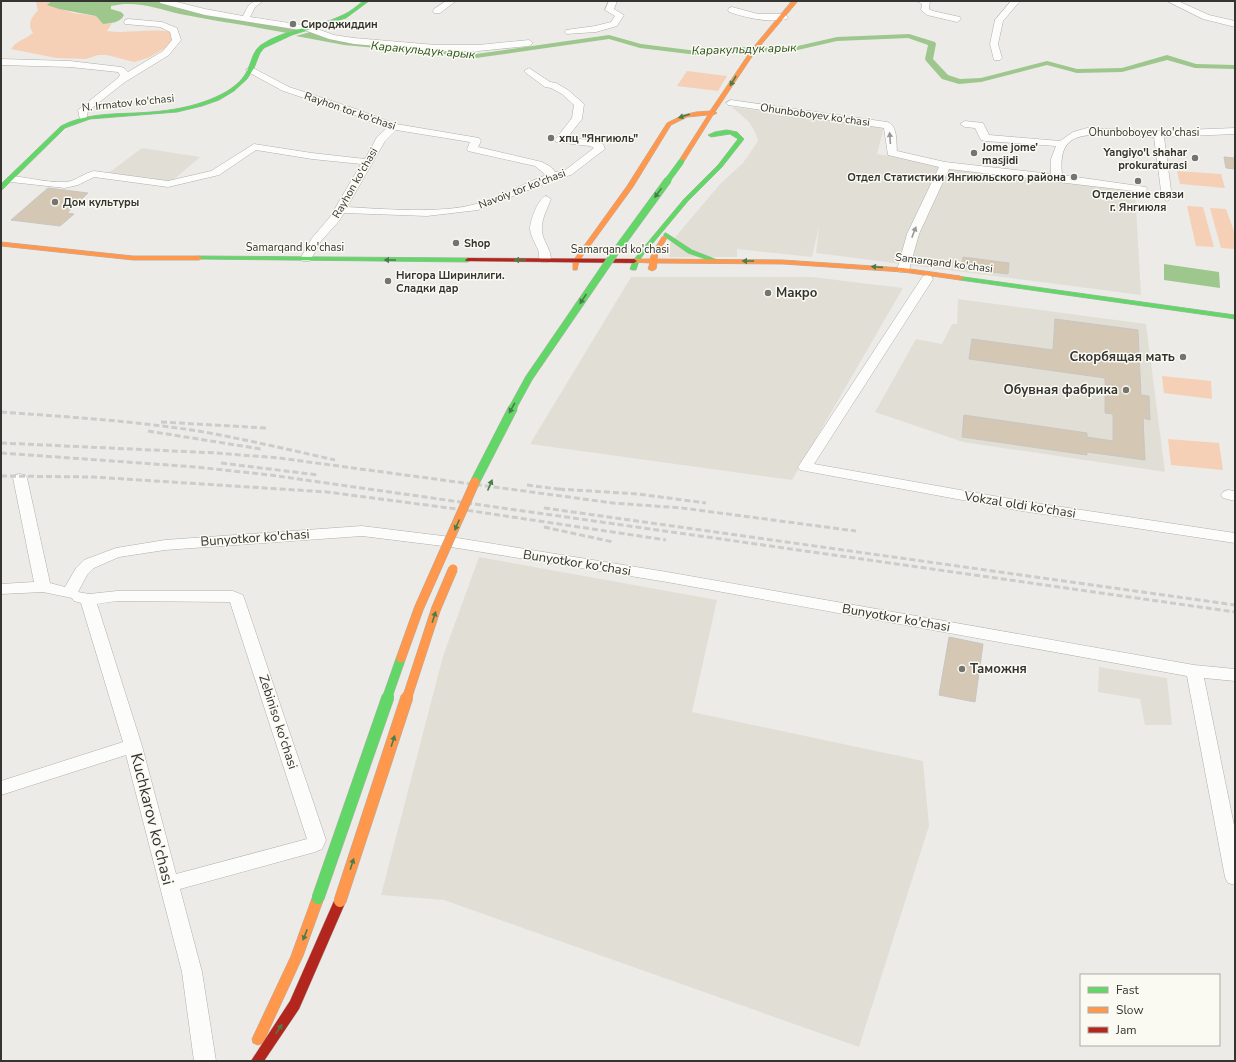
<svg xmlns="http://www.w3.org/2000/svg" width="1236" height="1062" viewBox="0 0 1236 1062" font-family="'Nunito Sans',sans-serif">
  <rect width="100%" height="100%" fill="#ecebe7"/>
  <g fill="#e1dfd5">
    <polygon points="732,107 884,127 877,154 1135,190 1141,295 816,253 819,227 812,257 737,249 737,257 670,257 666,253 671,242 721,183 743,163 758,141 755,132 749,122"/>
    <polygon points="142,148 200,157 171,182 107,174"/>
    <polygon points="631,277 812,277 903,288 792,480 530,444"/>
    <polygon points="958,299 1146,324 1165,472 963,442 875,412 916,339 942,344 952,324 957,324"/>
    <polygon points="479,557 717,600 692,712 923,761 929,826 859,1047 444,900 381,895 443,656"/>
    <polygon points="1099,667 1167,678 1172,725 1145,725 1140,699 1098,692"/>
  </g>
  <g fill="#f5d0b7">
    <path d="M 39,1 L 50,1 L 48,5 L 73,13 L 96,16 L 103,24 L 112,23 L 107,31 C 128,34 148,28 171,32 L 174,36 L 170,45 L 148,58 L 134,62 L 107,55 L 98,55 L 86,59 L 56,58 L 11,49 C 16,41 26,39 33,33 C 27,24 31,18 38,10 L 36,2 Z"/>
    <polygon points="687,71 727,76 718,91 677,86"/>
    <polygon points="1177,171 1221,174 1225,188 1180,184"/>
    <polygon points="1187,206 1203,207 1214,247 1196,246"/>
    <polygon points="1210,208 1226,209 1235,234 1235,249 1221,248"/>
    <polygon points="1162,376 1211,381 1212,399 1164,393"/>
    <polygon points="1168,439 1219,443 1223,470 1171,465"/>
  </g>
  <g fill="#9dc78d">
    <path d="M 51,1 L 160,1 L 222,16 L 298,30 L 287,33 C 251,26 215,21 180,14 C 157,8 135,0 111,6 L 111,9 L 121,12 L 124,15 C 120,23 111,23 103,24 L 96,16 L 59,9 L 47,5 Z"/>
    <polygon points="310,32 464,53 465,56 344,45 296,36"/>
    <polygon points="1164,264 1219,272 1220,288 1164,280"/>
  </g>
  <g fill="none" stroke-linecap="round" stroke-linejoin="round">
    <polygon fill="#9dc78d" fill-rule="evenodd" points="909,34 935,42 936,44 933,59 948,75 960,79 981,78 1047,61 1077,69 1122,68 1167,55 1196,64 1235,65 1235,69 1195,68 1167,60 1122,72 1077,73 1047,65 981,82 959,84 942,79 926,61 925,59 928,45 908,38 837,41 789,52 725,51 697,55 640,48 609,39 476,58 447,55 443,53 447,51 476,54 609,35 641,44 697,51 725,47 789,48 837,37"/>
  </g>
  <g fill="#d4c7b4" stroke="#c7c6c3">
    <polygon points="1224,157 1235,158 1235,169 1226,168"/>
    <polygon points="48,188 88,193 67,213 74,214 60,226 11,220"/>
    <polygon points="963,257 1009,263 1008,274 961,268"/>
    <polygon points="1055,319 1138,330 1141,395 1149,396 1150,420 1143,418 1145,460 1087,452 1087,455 962,437 964,415 1087,433 1087,437 1113,441 1113,414 1105,413 1105,378 969,359 972,339 1053,350"/>
    <polygon points="949,637 983,644 975,702 939,695"/>
  </g>
  <g fill="none" stroke-linecap="round" stroke-linejoin="round">
    <defs>
      <g id="street">
        <path d="M 159,1 L 173,1 L 205,9 L 243,16 C 249,4 249,1 263,1 L 255,7 L 250,17 L 309,26 L 334,35 L 354,38 L 436,45 L 478,45 L 529,40 L 533,43 L 529,46 L 478,51 L 436,51 L 354,44 L 329,39 L 307,31 L 205,15 L 160,3 Z"/>
        <polygon points="446,1 456,1 440,13 434,13 433,11 434,9"/>
        <polygon points="609,1 617,1 614,9 624,15 617,26 596,32 566,34 565,32 566,30 595,26 611,22 615,16 605,10"/>
        <polygon points="917,1 930,1 929,9 933,11 960,17 961,19 957,22 927,15 921,10 922,4"/>
        <polygon points="1011,1 1020,1 1003,21 998,44 1002,58 1000,60 994,60 990,44 995,20"/>
        <polygon points="1167,1 1178,1 1209,15 1235,21 1235,27 1203,19"/>
        <path d="M 732,7 L 758,14 L 784,14 L 788,17 L 787,19 C 768,23 747,18 729,12 L 728,10 L 729,8 Z"/>
        <polygon points="128,19 162,22 177,28 181,40 169,55 125,82 88,111 86,120 80,120 78,110 118,78 120,75 118,72 70,67 1,65 1,59 70,61 121,67 124,68 128,72 163,51 172,40 170,32 160,27 125,24 124,22 125,20"/>
        <path d="M 251,67 L 289,87 L 353,108 L 396,124 L 479,138 L 481,141 L 478,147 L 542,162 L 551,167 L 555,172 L 564,171 L 594,148 L 590,146 L 556,142 L 555,140 L 572,118 L 574,105 L 562,94 L 551,88 L 545,87 L 526,73 L 524,71 L 529,68 L 550,82 L 556,83 L 568,90 L 584,104 L 582,119 L 567,138 L 592,140 L 603,144 L 605,149 L 571,175 L 556,179 L 478,210 L 427,216 L 344,213 L 339,221 L 321,241 L 310,261 L 302,261 L 300,259 L 312,238 L 330,217 L 361,164 L 312,159 L 256,150 L 219,175 L 168,187 L 94,177 L 78,185 L 65,188 L 11,182 L 6,179 L 11,176 C 26,177 57,185 71,181 C 79,178 85,173 94,171 L 168,181 L 211,171 L 254,144 L 312,153 L 365,159 L 377,137 L 387,128 L 347,112 L 283,91 L 248,72 L 246,70 ZM 396,130 L 470,142 L 467,149 L 468,151 L 535,166 L 546,175 C 523,184 500,197 476,204 C 441,214 384,209 347,207 L 385,141 Z"/>
        <path d="M 731,100 L 887,122 C 898,125 896,142 897,151 L 945,162 L 1051,174 L 1051,159 L 1056,146 L 985,141 L 981,140 L 975,128 L 965,127 L 960,124 L 965,121 L 983,123 L 989,135 L 1060,141 L 1073,132 L 1087,128 L 1159,131 L 1235,128 L 1235,134 L 1164,137 L 1172,198 L 1167,201 L 1162,198 L 1154,137 C 1140,136 1125,136 1110,135 C 1077,134 1058,136 1062,175 L 1146,187 L 1147,189 L 1146,191 L 1142,192 L 949,169 L 919,234 L 909,270 L 907,272 L 899,272 L 897,270 L 907,234 L 939,167 L 888,155 L 884,128 L 728,105 L 726,103 Z"/>
        <path d="M 546,196 L 551,199 C 546,212 538,225 544,239 C 547,246 551,252 551,260 L 549,262 L 541,262 C 539,259 539,257 539,253 C 537,245 531,238 530,229 C 530,221 538,198 546,196 Z"/>
        <polygon points="927,275 931,276 933,279 814,464 1022,501 1235,533 1235,543 1022,511 800,470 798,467 921,279 923,276"/>
        <path d="M 20,474 L 25,475 L 27,478 L 50,583 L 65,587 L 76,568 L 84,560 L 116,548 L 165,540 L 362,526 L 451,537 L 667,572 L 1194,665 L 1235,669 L 1235,681 L 1204,678 L 1235,830 L 1235,885 L 1228,883 L 1225,877 L 1187,676 L 667,582 L 451,547 L 362,536 L 165,550 L 119,557 L 94,568 L 87,575 L 78,592 L 89,594 L 117,591 L 233,591 L 243,595 L 326,840 L 322,849 L 315,852 L 180,889 L 202,972 L 216,1061 L 194,1061 L 182,972 L 126,755 L 1,795 L 1,781 L 123,742 L 81,603 L 74,601 L 72,598 L 43,592 L 1,594 L 1,584 L 34,582 L 13,478 L 15,475 ZM 117,601 L 230,602 L 307,839 L 176,874 L 142,746 L 97,604 Z"/>
        <polygon points="1228,490 1235,491 1235,501 1223,498 1221,495 1223,492"/>
      </g>
      <g id="fast">
        <path d="M 363,1 L 369,1 L 346,18 L 292,35 L 264,48 L 260,53 L 254,68 L 247,79 L 234,91 L 219,100 L 202,106 L 177,112 L 90,119 L 65,128 L 3,189 L 1,190 L 1,184 L 61,126 C 84,114 109,114 135,113 C 156,112 177,110 197,104 C 216,98 240,88 248,69 C 252,60 253,51 261,45 C 286,28 317,28 343,15 C 350,12 357,6 363,1 Z"/>
        <polygon points="727,130 737,132 744,139 722,167 688,201 643,255 639,261 636,270 632,270 630,269 633,261 639,253 684,199 718,165 738,139 730,134 711,137 708,135 715,132"/>
        <polygon points="666,233 692,250 720,261 717,263 688,253 664,236 664,234"/>
        <polygon points="199,256 468,258 471,260 468,262 197,259 197,257"/>
        <polygon points="957,276 1235,315 1235,319 960,280 956,278"/>
      </g>
      <g id="slow">
        <polygon points="792,1 798,1 755,52 715,112 717,113 713,115 683,163 678,162 708,115 687,117 671,125 633,187 579,261 577,270 573,270 573,261 627,186 667,123 683,115 696,112 710,111 752,49"/>
        <polygon points="664,236 667,238 658,253 657,259 783,260 903,268 960,276 964,278 960,280 903,272 783,264 657,263 656,269 652,271 648,269 650,263 632,262 631,261 634,259 650,259 652,253 662,237"/>
        <polygon points="1,242 133,256 199,256 202,258 199,260 133,260 1,246"/>
        <polygon points="318,893 322,895 324,898 303,956 263,1043 258,1045 253,1043 252,1039 291,956 312,898 314,895"/>
      </g>
      <g id="jam">
        <polygon points="468,258 634,259 637,261 634,263 466,261 465,260"/>
        <polygon points="340,896 344,898 346,901 299,1009 264,1061 251,1061 290,1001 334,901 336,898"/>
      </g>
    </defs>
    <use href="#street" stroke="#b0afac" stroke-width="1"/>
    <use href="#fast" stroke="#b0afac" stroke-width="1"/>
    <use href="#slow" stroke="#b0afac" stroke-width="1"/>
    <use href="#jam" stroke="#b0afac" stroke-width="1"/>
    <use href="#street" fill="#fcfcfb" fill-rule="evenodd"/>
    <use href="#fast" fill="#63d668" fill-rule="evenodd"/>
    <use href="#slow" fill="#ff974d" fill-rule="evenodd"/>
    <use href="#jam" fill="#b3261e" fill-rule="evenodd"/>
    <g stroke="#cccccb" stroke-width="3" stroke-dasharray="6 3" stroke-linecap="butt">
      <path d="M 1,412 C 69,417 137,421 204,432 C 248,440 291,450 335,460"/>
      <polyline points="161,422 266,428"/>
      <polyline points="148,431 261,449"/>
      <polyline points="1,443 217,453 279,458 613,503 682,508 856,531"/>
      <polyline points="1,453 196,467 270,475 1235,612"/>
      <polyline points="221,463 318,475"/>
      <polyline points="1,476 93,477 327,492 472,511 666,540"/>
      <polyline points="527,485 565,490"/>
      <polyline points="559,489 638,494 706,503"/>
      <polyline points="544,508 1235,605"/>
      <polyline points="544,527 613,542"/>
    </g>
    <defs>
      <polyline id="fast-bridge-far3" points="667,181 681,162"/>
      <polyline id="fast-bridge-far2" points="512,409 529,378 614,254 668,180"/>
      <g id="fast-bridge-far1">
        <polyline points="475,482 513,408"/>
        <polyline points="387,698 401,658"/>
      </g>
      <polyline id="fast-bridge" points="318,898 388,697"/>
      <g id="slow-bridge-far1">
        <polyline points="401,658 419,608 475,482"/>
        <polyline points="407,698 436,609 453,569"/>
      </g>
      <polyline id="slow-bridge" points="340,901 407,697"/>
    </defs>
    <use href="#fast-bridge-far3" stroke="#b0afac" stroke-width="6" stroke-linecap="butt"/>
    <use href="#fast-bridge-far2" stroke="#b0afac" stroke-width="8" stroke-linecap="butt"/>
    <use href="#fast-bridge-far1" stroke="#b0afac" stroke-width="10" stroke-linecap="butt"/>
    <use href="#fast-bridge" stroke="#b0afac" stroke-width="13" stroke-linecap="butt"/>
    <use href="#slow-bridge-far1" stroke="#b0afac" stroke-width="10" stroke-linecap="butt"/>
    <use href="#slow-bridge" stroke="#b0afac" stroke-width="13" stroke-linecap="butt"/>
    <use href="#fast-bridge-far3" stroke="#63d668" stroke-width="5.5"/>
    <use href="#fast-bridge-far2" stroke="#63d668" stroke-width="7"/>
    <use href="#fast-bridge-far1" stroke="#63d668" stroke-width="9"/>
    <use href="#fast-bridge" stroke="#63d668" stroke-width="12"/>
    <use href="#slow-bridge-far1" stroke="#ff974d" stroke-width="9"/>
    <use href="#slow-bridge" stroke="#ff974d" stroke-width="12"/>
  </g>
  <defs><path id="oneway-solid" d="M-6-.8H1V-3.2L6.5 0L1 3.2V.8H-6Z"/></defs>
  <g fill="#497d4a">
    <use href="#oneway-solid" transform="translate(733 81) rotate(121)"/>
    <use href="#oneway-solid" transform="translate(684 116) rotate(163)"/>
    <use href="#oneway-solid" transform="translate(658 193) rotate(126)"/>
    <use href="#oneway-solid" transform="translate(390 260) rotate(-180)"/>
    <use href="#oneway-solid" transform="translate(520 260) rotate(-180)"/>
    <use href="#oneway-solid" transform="translate(748 261) rotate(-180)"/>
    <use href="#oneway-solid" transform="translate(877 267) rotate(-176)"/>
    <use href="#oneway-solid" transform="translate(583 299) rotate(124)"/>
    <use href="#oneway-solid" transform="translate(512 408) rotate(119)"/>
    <use href="#oneway-solid" transform="translate(490 485) rotate(-67)"/>
    <use href="#oneway-solid" transform="translate(457 525) rotate(114)"/>
    <use href="#oneway-solid" transform="translate(434 617) rotate(-72)"/>
    <use href="#oneway-solid" transform="translate(393 741) rotate(-72)"/>
    <use href="#oneway-solid" transform="translate(352 864) rotate(-72)"/>
    <use href="#oneway-solid" transform="translate(305 935) rotate(111)"/>
    <use href="#oneway-solid" transform="translate(279 1029) rotate(-56)"/>
  </g>
  <g fill="#989896">
    <use href="#oneway-solid" transform="translate(890 138) rotate(-94)"/>
    <use href="#oneway-solid" transform="translate(914 232) rotate(-69)"/>
  </g>
  <g fill="#747471" stroke="#fbfaf2" stroke-width="1.5">
    <circle cx="293" cy="24" r="4"/>
    <circle cx="551" cy="138" r="4"/>
    <circle cx="974" cy="153" r="4"/>
    <circle cx="1195" cy="158" r="4"/>
    <circle cx="1074" cy="177" r="4"/>
    <circle cx="1138" cy="181" r="4"/>
    <circle cx="55" cy="202" r="4"/>
    <circle cx="456" cy="243" r="4"/>
    <circle cx="388" cy="281" r="4"/>
    <circle cx="768" cy="293" r="4"/>
    <circle cx="1183" cy="357" r="4"/>
    <circle cx="1126" cy="390" r="4"/>
    <circle cx="962" cy="669" r="4"/>
  </g>
  <g text-anchor="middle" dominant-baseline="central" stroke-width="3" stroke-linejoin="round" paint-order="stroke">
    <g font-size="11" font-weight="bold" fill="#343431" stroke="#fbfaf2" text-anchor="start">
      <text x="301" y="24">Сироджиддин</text>
      <text x="559" y="138">хпц "Янгиюль"</text>
      <text x="982" y="147">Jome jome’<tspan x="982" dy="13">masjidi</tspan></text>
      <text x="1187" y="152" text-anchor="end">Yangiyo'l shahar<tspan x="1187" dy="13">prokuraturasi</tspan></text>
      <text x="1066" y="177" text-anchor="end">Отдел Статистики Янгиюльского района</text>
      <text x="1138" y="194" text-anchor="middle">Отделение связи<tspan x="1138" dy="13">г. Янгиюля</tspan></text>
      <text x="63" y="202">Дом культуры</text>
      <text x="464" y="243">Shop</text>
      <text x="396" y="275">Нигора Ширинлиги.<tspan x="396" dy="13">Сладки дар</tspan></text>
    </g>
    <g font-size="11" fill="#343431" stroke="#fbfaf2">
      <text transform="translate(128 103) rotate(-6)">N. Irmatov ko'chasi</text>
      <text transform="translate(350 111) rotate(19)">Rayhon tor ko'chasi</text>
      <text transform="translate(815 115) rotate(8)">Ohunboboyev ko'chasi</text>
      <text x="1144" y="132">Ohunboboyev ko'chasi</text>
      <text transform="translate(355 183) rotate(-60)">Rayhon ko'chasi</text>
      <text transform="translate(522 189) rotate(-21)">Navoiy tor ko'chasi</text>
      <text x="295" y="247">Samarqand ko'chasi</text>
      <text x="620" y="249">Samarqand ko'chasi</text>
      <text transform="translate(944 263) rotate(7)">Samarqand ko'chasi</text>
    </g>
    <g font-size="12" font-style="italic" fill="#275018" stroke="#fbfaf2">
      <text transform="translate(744 49) rotate(-2)">Каракульдук арык</text>
      <text transform="translate(423 50) rotate(5)">Каракульдук арык</text>
    </g>
    <g font-size="13" font-weight="bold" fill="#343431" stroke="#fbfaf2" text-anchor="start">
      <text x="776" y="293">Макро</text>
      <text x="1175" y="357" text-anchor="end">Скорбящая мать</text>
      <text x="1118" y="390" text-anchor="end">Обувная фабрика</text>
      <text x="970" y="669">Таможня</text>
    </g>
    <g font-size="13" fill="#343431" stroke="#fbfaf2">
      <text transform="translate(1020 505) rotate(9)">Vokzal oldi ko'chasi</text>
      <text transform="translate(255 538) rotate(-4)">Bunyotkor ko'chasi</text>
      <text transform="translate(577 563) rotate(9)">Bunyotkor ko'chasi</text>
      <text transform="translate(896 618) rotate(10)">Bunyotkor ko'chasi</text>
      <text transform="translate(278 722) rotate(72)">Zebiniso ko'chasi</text>
    </g>
    <g font-size="16" fill="#343431" stroke="#fbfaf2">
      <text transform="translate(152 819) rotate(76)">Kuchkarov ko'chasi</text>
    </g>
  </g>
  <rect width="1236" height="1062" fill="none" stroke="#343431" stroke-width="4"/>
  <rect x="1080" y="974" width="140" height="72" fill="#fbfaf2" stroke="#ababa5"/>
  <rect x="1088" y="987" width="20" height="6" fill="#63d668" stroke="#ababa5"/>
  <text x="1116" y="994" font-size="12" fill="#343431">Fast</text>
  <rect x="1088" y="1007" width="20" height="6" fill="#ff974d" stroke="#ababa5"/>
  <text x="1116" y="1014" font-size="12" fill="#343431">Slow</text>
  <rect x="1088" y="1027" width="20" height="6" fill="#b3261e" stroke="#ababa5"/>
  <text x="1116" y="1034" font-size="12" fill="#343431">Jam</text>
</svg>
